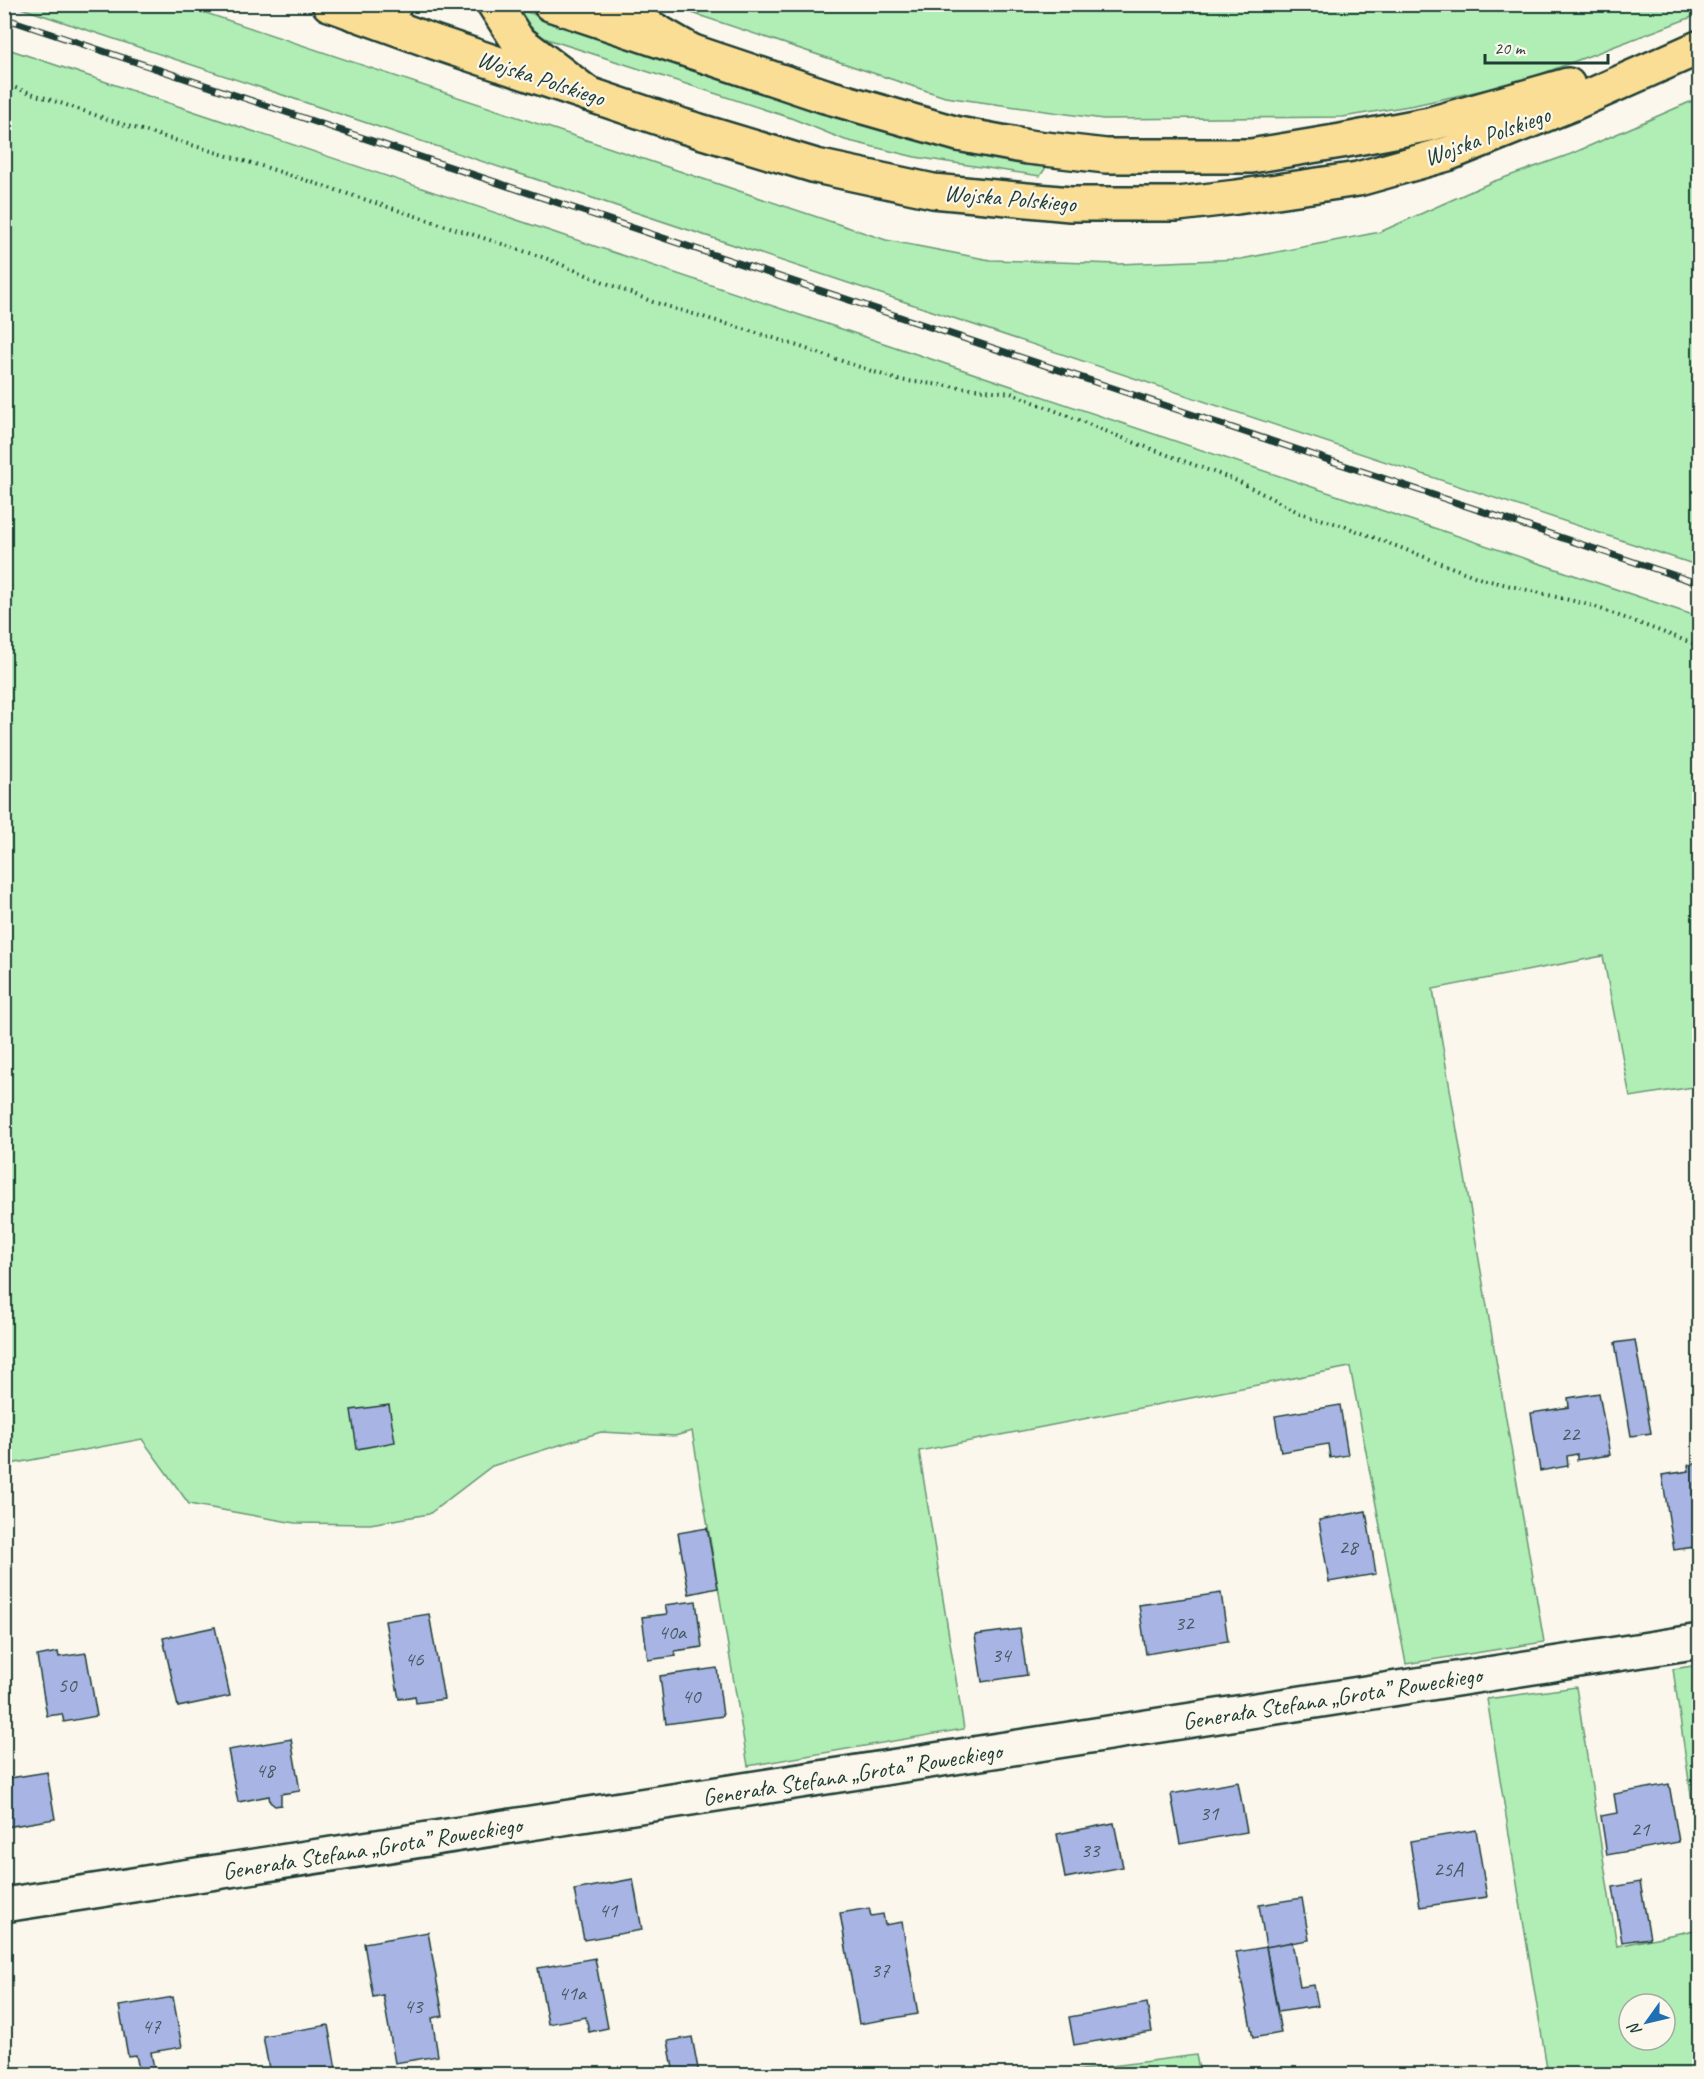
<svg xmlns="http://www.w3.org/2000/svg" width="1704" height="2079" viewBox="0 0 1704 2079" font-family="Caveat,sans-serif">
  <rect width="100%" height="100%" fill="#fbf7ec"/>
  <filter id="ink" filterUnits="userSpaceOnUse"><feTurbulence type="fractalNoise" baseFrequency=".0167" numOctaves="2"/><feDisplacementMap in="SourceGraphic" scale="12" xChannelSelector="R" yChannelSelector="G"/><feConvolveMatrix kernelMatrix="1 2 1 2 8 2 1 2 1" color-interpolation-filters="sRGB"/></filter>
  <g filter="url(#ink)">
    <g fill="#b0eeb5" stroke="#689674" stroke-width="1.5" fill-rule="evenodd">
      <polygon points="1699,4 1700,14 1520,82 1415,105 1343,117 1103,119 945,97 668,5"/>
      <polygon points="12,5 182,5 886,240 990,260 1119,264 1241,259 1380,232 1492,182 1571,154 1699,98 1699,566"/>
      <polygon points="524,11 833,114 1043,164 1045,169 1040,176 915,157 845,140 791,118 544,38 520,18"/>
      <path d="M 5,48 C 569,240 1135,425 1699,617 L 1699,1086 L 1630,1097 L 1603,956 L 1433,989 L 1544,1642 L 1406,1664 L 1350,1367 L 919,1451 L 964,1729 L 748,1766 L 692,1431 L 675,1436 L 601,1432 L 492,1466 L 429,1514 L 370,1524 L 295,1523 L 189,1504 L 142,1439 L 5,1465 Z"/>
      <polygon points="1699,1665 1700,1665 1699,1851 1673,1669"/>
      <path d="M 1576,1687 L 1617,1946 L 1699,1929 L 1699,2074 L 1548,2074 L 1487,1699 ZM 1629,2004 L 1665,2004 L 1665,2040 L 1629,2040 Z"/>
      <polygon points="1196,2055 1200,2074 1066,2074 1065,2072"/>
    </g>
    <g fill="#a7b4e4" stroke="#1f3d34" stroke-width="1.5">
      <polygon points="1635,1340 1651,1433 1631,1436 1615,1343"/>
      <polygon points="1599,1393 1610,1455 1577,1460 1577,1454 1567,1456 1568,1466 1540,1471 1531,1413 1569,1407 1568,1398"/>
      <polygon points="389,1405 395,1442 357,1449 351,1410"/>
      <polygon points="1340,1405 1348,1455 1330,1458 1328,1444 1281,1452 1275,1416"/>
      <polygon points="1700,1463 1700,1546 1674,1550 1662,1475 1689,1471 1688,1465"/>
      <polygon points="1366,1511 1376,1574 1329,1582 1319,1520"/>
      <polygon points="707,1528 718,1588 689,1594 678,1533"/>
      <polygon points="1221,1593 1228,1641 1146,1654 1139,1605"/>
      <polygon points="696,1601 702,1647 675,1651 676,1656 648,1660 642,1617 667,1614 665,1605"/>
      <polygon points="429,1614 444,1699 416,1703 415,1696 399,1699 385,1621"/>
      <polygon points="215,1627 230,1696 178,1707 163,1638"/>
      <polygon points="1020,1629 1027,1675 982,1682 975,1635"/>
      <polygon points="58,1652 59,1657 86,1653 97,1716 64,1722 62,1714 47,1716 37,1656"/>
      <polygon points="717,1668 723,1716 666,1724 660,1676"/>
      <polygon points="291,1739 300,1791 281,1794 281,1805 275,1806 270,1802 269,1796 238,1802 228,1750"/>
      <polygon points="47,1772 55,1819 6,1827 4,1779"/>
      <polygon points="1238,1782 1247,1832 1180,1844 1171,1794"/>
      <polygon points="1669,1784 1679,1842 1607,1855 1601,1816 1617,1813 1614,1794"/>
      <polygon points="1114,1823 1123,1867 1065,1878 1057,1834"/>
      <polygon points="1476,1830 1487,1897 1420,1907 1410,1841"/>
      <polygon points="633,1879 642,1930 584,1940 574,1890"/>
      <polygon points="1640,1882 1650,1938 1622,1942 1613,1887"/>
      <polygon points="1302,1898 1309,1940 1266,1947 1259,1905"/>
      <polygon points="869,1908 871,1916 883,1914 885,1925 902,1922 918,2014 859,2024 840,1913"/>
      <polygon points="428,1932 443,2016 432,2018 438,2056 395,2063 383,1995 373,1997 364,1943"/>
      <polygon points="1292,1942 1300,1987 1314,1985 1318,2006 1278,2012 1266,1947"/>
      <polygon points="1266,1947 1281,2033 1253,2038 1236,1952"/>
      <polygon points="595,1958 608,2028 589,2032 586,2017 548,2024 538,1968"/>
      <polygon points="173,1997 182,2047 151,2052 155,2074 140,2074 136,2055 128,2056 119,2006"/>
      <polygon points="1147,2003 1152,2032 1074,2045 1069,2017"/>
      <polygon points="328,2025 337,2074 270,2074 263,2036"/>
      <polygon points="692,2037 699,2074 674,2074 668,2041"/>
    </g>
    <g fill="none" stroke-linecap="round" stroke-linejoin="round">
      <defs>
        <polyline id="minor" points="4,1905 1700,1641"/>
        <g id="major">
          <polyline points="329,4 434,42 683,126 816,166 933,191 1070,204 1178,204 1237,197 1358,179 1447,154 1574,103 1700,47"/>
          <polyline points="550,4 825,96 958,134 1028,147 1106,156 1251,156 1341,141 1430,124 1568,85"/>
        </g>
        <g id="highway">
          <polyline points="494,4 518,41 588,94"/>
          <polyline points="617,4 632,17 691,51"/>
          <polyline points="353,13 395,4"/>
        </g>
      </defs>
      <use href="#minor" stroke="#1f3d34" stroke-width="38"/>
      <use href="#major" stroke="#1f3d34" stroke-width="38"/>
      <use href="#highway" stroke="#1f3d34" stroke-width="38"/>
      <polyline stroke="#1f3d34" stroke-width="4" stroke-dasharray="1.5 4.5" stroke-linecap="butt" points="4,84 128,126 268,168 545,258 653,302 777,339 898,380 1011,393 1133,442 1240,482 1300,513 1344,526 1482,579 1590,605 1700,646"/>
      <use href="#minor" stroke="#fbf7ec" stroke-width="33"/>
      <use href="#major" stroke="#fbde96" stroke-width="33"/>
      <use href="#highway" stroke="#fbde96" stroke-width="33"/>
      <defs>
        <polyline id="rail" points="4,18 1700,584"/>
      </defs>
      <use href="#rail" stroke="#1f3d34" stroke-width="7"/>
      <use href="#rail" stroke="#fbf7ec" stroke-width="4.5" stroke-dasharray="14" stroke-linecap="butt"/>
    </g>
  </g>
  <g text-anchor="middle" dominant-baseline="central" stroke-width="4.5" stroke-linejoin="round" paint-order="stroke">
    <g font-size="21" fill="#415b60">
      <text x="1570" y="1434">22</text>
      <text x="1348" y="1547">28</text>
      <text x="1184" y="1623">32</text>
      <text x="672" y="1632">40a</text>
      <text x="1001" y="1655">34</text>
      <text x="414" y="1659">46</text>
      <text x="67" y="1685">50</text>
      <text x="691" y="1696">40</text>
      <text x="265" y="1770">48</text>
      <text x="1209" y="1813">31</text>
      <text x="1640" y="1829">21</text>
      <text x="1090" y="1850">33</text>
      <text x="1448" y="1869">25A</text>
      <text x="608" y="1910">41</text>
      <text x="880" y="1970">37</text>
      <text x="572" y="1993">41a</text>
      <text x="413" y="2006">43</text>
      <text x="151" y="2026">47</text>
    </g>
    <g font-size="24" fill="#1f3d34" stroke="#fbf7ec">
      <text transform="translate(541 78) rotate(18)">Wojska Polskiego</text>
      <text transform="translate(1487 136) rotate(-20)">Wojska Polskiego</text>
      <text transform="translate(1010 198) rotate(5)">Wojska Polskiego</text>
      <text transform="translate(1332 1698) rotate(-9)">Generała Stefana „Grota” Roweckiego</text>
      <text transform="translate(852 1774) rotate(-9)">Generała Stefana „Grota” Roweckiego</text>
      <text transform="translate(372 1848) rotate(-9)">Generała Stefana „Grota” Roweckiego</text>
    </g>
  </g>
  <rect width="1704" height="2079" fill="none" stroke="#fbf7ec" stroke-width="24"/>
  <rect x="12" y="12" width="1680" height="2055" fill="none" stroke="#1f3d34" stroke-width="2" filter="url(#ink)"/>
  <g transform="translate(1647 2022) rotate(236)"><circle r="28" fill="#fbf7ec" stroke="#a3ada2" stroke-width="1.5"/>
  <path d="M0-4.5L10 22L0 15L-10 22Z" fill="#1f6fb2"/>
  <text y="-9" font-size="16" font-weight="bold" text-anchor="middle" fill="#1f3d34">N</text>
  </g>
  <path d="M1485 54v9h123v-9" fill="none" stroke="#1f3d34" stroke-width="3"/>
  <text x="1494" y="54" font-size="18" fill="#1f3d34" stroke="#fbf7ec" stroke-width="4.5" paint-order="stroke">20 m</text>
</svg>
